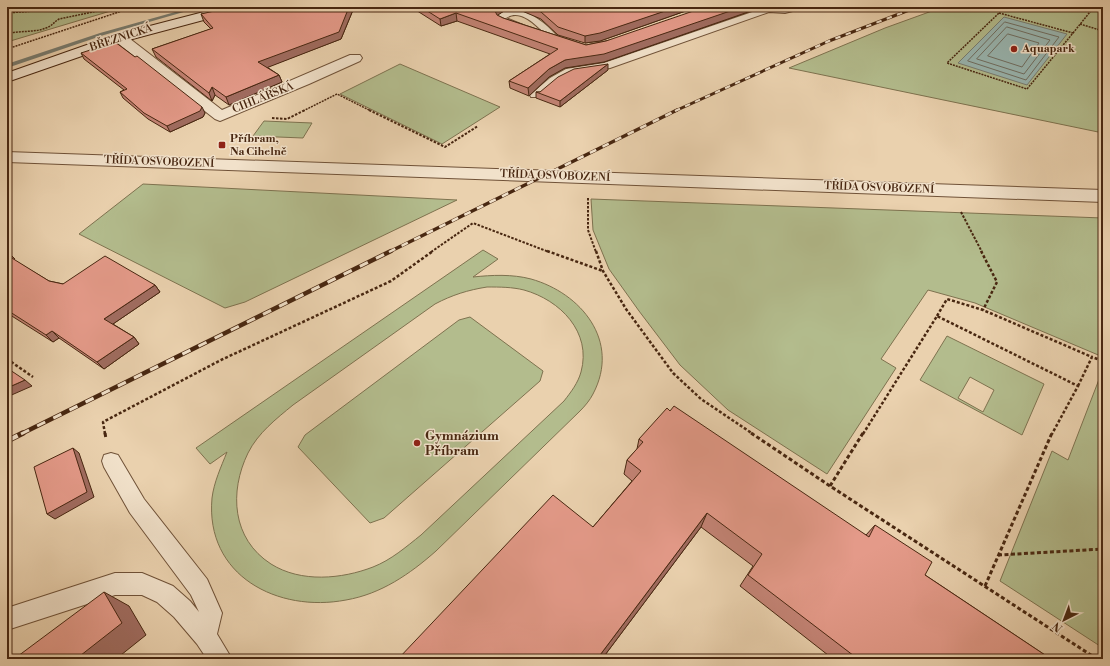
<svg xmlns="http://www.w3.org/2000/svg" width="1110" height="666" viewBox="0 0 1110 666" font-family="'Libre Bodoni',serif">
  <rect width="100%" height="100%" fill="#ead1ae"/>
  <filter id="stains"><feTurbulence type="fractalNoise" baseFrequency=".005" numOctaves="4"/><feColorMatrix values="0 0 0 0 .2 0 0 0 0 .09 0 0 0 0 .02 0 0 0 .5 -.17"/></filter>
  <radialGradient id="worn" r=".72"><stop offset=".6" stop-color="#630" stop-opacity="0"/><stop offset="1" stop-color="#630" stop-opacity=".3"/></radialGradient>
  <g fill="#b3bc8d" stroke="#7e724f" fill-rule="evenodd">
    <polygon points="7,7 124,7 7,42"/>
    <polygon points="943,7 1103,7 1103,133 789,68 885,28"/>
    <polygon points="400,64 500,107 442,144 340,94"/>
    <polygon points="264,121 312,123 303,138 253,136"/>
    <polygon points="143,184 457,200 245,302 225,308 79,234"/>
    <polygon points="591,199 1103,218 1103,357 975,303 928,290 881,359 896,368 827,474 728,410 680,365 639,311 609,269 593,230"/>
    <path d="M 483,250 L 498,259 L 473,277 C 492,275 512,274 531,279 C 581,293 621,341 593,394 C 590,400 585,406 580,411 L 436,551 C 410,574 381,594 346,600 C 278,613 205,576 212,498 C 214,482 221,467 227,452 L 210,464 L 196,448 ZM 487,287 C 500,287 512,287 524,290 C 560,300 592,332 581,372 C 578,383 571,392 564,401 L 421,535 C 406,547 391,560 373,567 C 342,579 301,583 271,564 C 232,539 229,492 248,453 C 258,433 276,419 293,405 L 435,304 C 452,295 468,290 487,287 Z"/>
    <polygon points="470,317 543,371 540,381 384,518 370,523 298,447 305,435 459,320"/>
    <path d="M 947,336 L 1044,384 L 1022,435 L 920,380 ZM 970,377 L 994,390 L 983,412 L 958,398 Z"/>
    <polygon points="1103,369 1103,648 1000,581 1052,451 1068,460"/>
  </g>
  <polygon fill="#99b6b1" stroke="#797d71" points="1004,17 1067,34 1027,85 958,63"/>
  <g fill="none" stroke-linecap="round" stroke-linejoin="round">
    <g stroke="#706e61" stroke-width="1">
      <polygon points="1005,22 1059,37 1026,80 968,61"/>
      <polygon points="1007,27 1050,40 1024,74 977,59"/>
      <polygon points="1008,34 1039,43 1022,67 988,56"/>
    </g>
    <polygon fill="#797d71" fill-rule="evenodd" points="193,7 201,7 104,35 7,68 7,64 100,33"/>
    <defs>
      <g id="lane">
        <polygon points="760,7 801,7 800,9 785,13 769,12 610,68 573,74 557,82 539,97 531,97 530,95 550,78 566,69 604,63 761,9"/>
        <path d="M 515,9 C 533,13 545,23 557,36 L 559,38 L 557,40 L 551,40 C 540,29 522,7 506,18 L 523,25 L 525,27 L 523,29 L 517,29 L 499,22 L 496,17 C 501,11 508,10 515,9 Z"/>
        <polygon points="111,453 118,455 144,499 207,579 222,613 217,634 232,659 207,659 197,644 174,617 157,602 142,595 115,595 7,630 7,608 115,573 142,573 173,586 190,601 199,612 191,595 130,513 104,467 102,461 104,455"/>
      </g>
      <g id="street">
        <polygon points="120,34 125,35 222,110 350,55 360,55 362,58 360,61 309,84 220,121 215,119 115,41 113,38 115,35"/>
        <polygon points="7,152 1103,190 1103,202 7,162"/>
      </g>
      <polygon id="secondary" points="223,7 243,7 241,10 125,41 7,82 7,73 115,35"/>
    </defs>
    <use href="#lane" stroke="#705238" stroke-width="2"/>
    <use href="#street" stroke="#705238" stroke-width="2"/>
    <use href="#secondary" stroke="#482711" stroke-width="2"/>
    <g stroke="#482711" stroke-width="1.5" stroke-dasharray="2 1" stroke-linecap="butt">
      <polyline points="7,13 47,10 60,7"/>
      <polygon points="999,13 1073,33 1027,89 947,63"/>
      <polyline points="1080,24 1103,31"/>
      <polyline points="1073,33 1094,7"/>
      <path d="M 7,34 C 20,30 34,33 46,28 C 52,26 54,22 59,19 L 117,7"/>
      <polyline points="7,49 134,7"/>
      <polyline points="303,111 337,94 371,111"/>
    </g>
    <g stroke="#482711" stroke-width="2" stroke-dasharray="2.5 1.5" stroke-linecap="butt">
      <polyline points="369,110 445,147 478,126"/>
      <polyline points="272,118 287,119 305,110"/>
      <polyline points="588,198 588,230 596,252"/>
      <polyline points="961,212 982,252"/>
      <polyline points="431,252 473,223 549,252"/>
    </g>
    <g stroke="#482711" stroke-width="2.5" stroke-dasharray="3 2" stroke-linecap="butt">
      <polyline points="547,251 603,271"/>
      <polyline points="596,251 603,271 626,309 673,373 701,399 753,434"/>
      <polyline points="981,251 997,282 983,310"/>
      <polyline points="937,316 947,299 983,310 1092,357"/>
      <polyline points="7,359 33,377"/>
      <polyline points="1078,386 1092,357 1103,361"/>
      <polyline points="105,434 103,422 221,360 391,281 433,251"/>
      <polyline points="863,434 937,316 1078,386 1052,434"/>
    </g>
    <g stroke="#482711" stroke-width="3" stroke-dasharray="4 2.5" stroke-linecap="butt">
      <polyline points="105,433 106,439"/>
      <polyline points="751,433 830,486 1097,659"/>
      <polyline points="830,486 863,433"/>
      <polyline points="998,555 1103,549"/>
      <polyline points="985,586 1052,433"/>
    </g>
    <use href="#lane" fill="#f1e1ca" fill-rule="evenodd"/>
    <use href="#street" fill="#f1e1ca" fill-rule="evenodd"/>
    <use href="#secondary" fill="#f1e1ca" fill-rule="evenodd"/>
    <defs>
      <polyline id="rail-far3" points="675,111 829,41 917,7"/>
      <polyline id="rail-far2" points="389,252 677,110"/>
      <polyline id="rail-far1" points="21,434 391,251"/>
      <polyline id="rail" points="7,441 23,433"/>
    </defs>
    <use href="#rail-far3" stroke="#482711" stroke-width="3"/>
    <use href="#rail-far2" stroke="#482711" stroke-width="3.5"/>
    <use href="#rail-far1" stroke="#482711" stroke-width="4.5"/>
    <use href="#rail" stroke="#482711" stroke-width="5.5"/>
    <use href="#rail-far3" stroke="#f1e1ca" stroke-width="2" stroke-dasharray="5.5" stroke-linecap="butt"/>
    <use href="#rail-far2" stroke="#f1e1ca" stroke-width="2.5" stroke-dasharray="7" stroke-linecap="butt"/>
    <use href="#rail-far1" stroke="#f1e1ca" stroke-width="3" stroke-dasharray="9" stroke-linecap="butt"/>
    <use href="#rail" stroke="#f1e1ca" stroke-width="4" stroke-dasharray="12" stroke-linecap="butt"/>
  </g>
  <g fill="#c48476" stroke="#482711">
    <polygon points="411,7 697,7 600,41 585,43 558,35 541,19 515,8 507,9 497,15 503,18 586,45 751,11 604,62 565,68 549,77 529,96 510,88 509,81 550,54 457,21 441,26"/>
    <polygon points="353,10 341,39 267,67 279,75 282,82 229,105 215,95 212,101 156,57 152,49 211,29 204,22 201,14"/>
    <polygon points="81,53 205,113 203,117 170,132 148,119 123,98 120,92 124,90 84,59"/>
    <polygon points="608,70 560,107 536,98 536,92 540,92"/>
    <polygon points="7,251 15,259 14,260 49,281 63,284 155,285 160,292 113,324 134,337 139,344 104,369 59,338 53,342 7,313"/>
    <polygon points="639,439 866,535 875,525 925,575 1051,659 833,659 740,586 753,566 701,527 602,659 398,659 593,527 632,481 624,474 627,460 637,449"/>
  </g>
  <g fill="#a06c60" stroke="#482711">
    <polygon points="349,7 365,7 353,10 341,39 261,70 258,62"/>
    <polygon points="498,7 515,7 515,8 507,9 495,17 494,9"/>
    <polygon points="677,7 697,7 600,41 585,43 585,36"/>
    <polygon points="742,7 752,7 751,11 604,62 565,68 549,77 529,96 528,88 549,69 565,60"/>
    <polygon points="456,13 457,21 441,26 440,19"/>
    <polygon points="608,64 608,70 560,107 560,101"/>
    <polygon points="279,75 282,82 229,105 226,97"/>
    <polygon points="212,87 215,95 212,101 209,93"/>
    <polygon points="202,107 205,113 203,117 170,132 167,126"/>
    <polygon points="8,252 15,259 11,261 7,256 7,253"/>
    <polygon points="155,285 160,292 110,326 104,319"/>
    <polygon points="52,331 59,338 53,342 46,335"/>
    <polygon points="134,337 139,344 104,369 97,362"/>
    <polygon points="25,380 32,386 7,397 7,388"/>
    <polygon points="73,448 79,453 94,497 55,519 47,514"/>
    <polygon points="707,513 701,527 602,659 597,659"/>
    <polygon points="104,592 129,606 146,635 116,659 76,659"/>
  </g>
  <g fill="#e49a89" stroke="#482711">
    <polygon points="232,7 349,7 339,32 258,62 279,75 226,97 212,87 209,93 152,49 213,28 201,14"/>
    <polygon points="421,7 498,7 494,9 497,15 503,18 586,45 606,41 705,7 742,7 604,54 565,60 549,69 528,88 509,81 558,49 456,13 440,19"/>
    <polygon points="530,7 677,7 600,33 585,36 558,27 541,12"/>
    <polygon points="115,42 135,57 137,56 202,107 200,111 167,126 144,113 120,92 127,89 81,53"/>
    <polygon points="608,64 560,101 536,92 540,92 558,77 574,69"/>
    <polygon points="7,255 49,281 63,284 105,256 155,285 104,319 134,337 97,362 52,331 46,335 7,310"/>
    <polygon points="7,368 25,380 7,388"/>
    <polygon points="674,406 869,537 875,525 932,562 925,575 1051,659 858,659 748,575 762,554 707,513 597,659 398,659 553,495 593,527 641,471 627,460 643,442 639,439 667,408 670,411"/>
    <polygon points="73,448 87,492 47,514 34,467"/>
    <polygon points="104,592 122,623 76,659 14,659"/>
  </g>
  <g fill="#8f2418" stroke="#f1e1ca" stroke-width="1.5">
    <circle cx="1014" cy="49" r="4"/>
    <rect x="218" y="141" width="8" height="8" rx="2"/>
    <circle cx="417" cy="443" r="4"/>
  </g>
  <g text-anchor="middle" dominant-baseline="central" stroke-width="3" stroke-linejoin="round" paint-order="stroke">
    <g font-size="11" fill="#482711" stroke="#f1e1ca">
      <text transform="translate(121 38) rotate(-18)">BŘEZNICKÁ</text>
      <text transform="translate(263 98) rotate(-22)">CIHLÁŘSKÁ</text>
      <text transform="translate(159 162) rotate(2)">TŘÍDA OSVOBOZENÍ</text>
      <text transform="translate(555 176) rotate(2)">TŘÍDA OSVOBOZENÍ</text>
      <text transform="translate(879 188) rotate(2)">TŘÍDA OSVOBOZENÍ</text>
    </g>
    <g font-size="11" font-weight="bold" fill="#482711" stroke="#f1e1ca" text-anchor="start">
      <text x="1022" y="49">Aquapark</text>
      <text x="230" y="139">Příbram,<tspan x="230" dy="13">Na Cihelně</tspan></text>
    </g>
    <g font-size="13" font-weight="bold" fill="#482711" stroke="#f1e1ca" text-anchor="start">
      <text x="425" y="436">Gymnázium<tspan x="425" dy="15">Příbram</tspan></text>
    </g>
  </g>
  <rect width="1110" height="666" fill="none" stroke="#ead1ae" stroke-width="24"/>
  <rect x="8" y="8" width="1094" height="650" fill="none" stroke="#482711" stroke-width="2"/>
  <rect x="12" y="12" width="1086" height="642" fill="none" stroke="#482711"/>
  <g transform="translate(1064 620) rotate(222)" stroke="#f1e1ca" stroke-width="3" paint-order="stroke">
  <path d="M0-3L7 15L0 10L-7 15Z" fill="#482711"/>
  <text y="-6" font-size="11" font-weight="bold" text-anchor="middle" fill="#482711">N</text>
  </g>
  <rect width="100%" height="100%" filter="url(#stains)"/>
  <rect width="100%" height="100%" fill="url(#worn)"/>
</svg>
